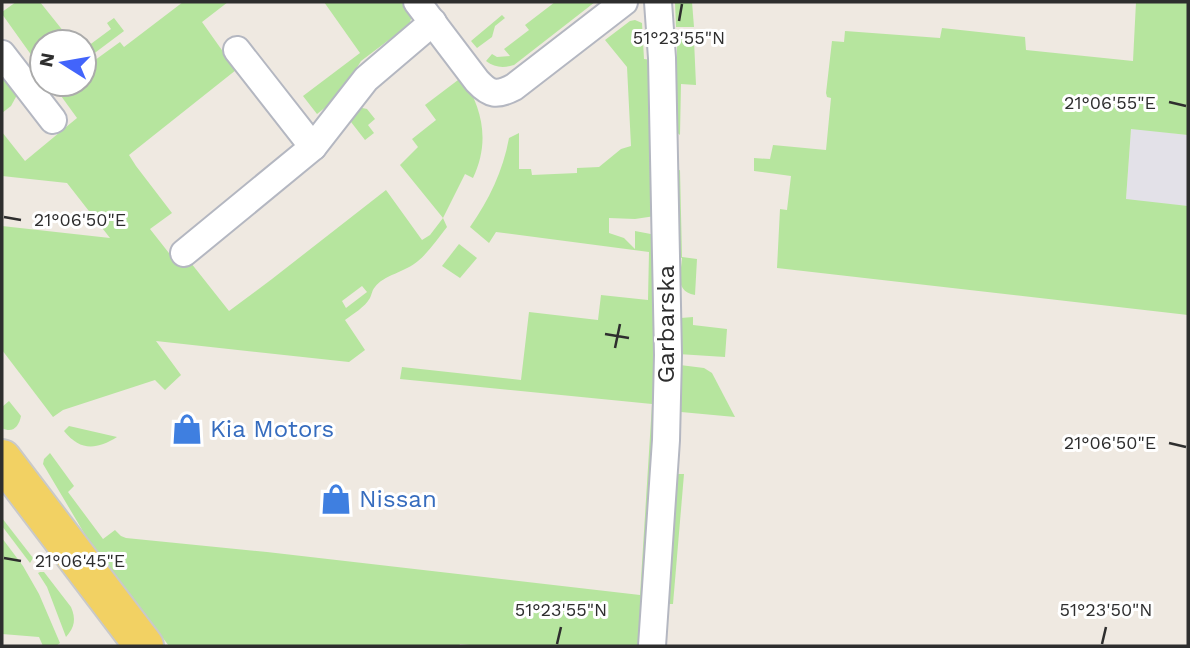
<svg xmlns="http://www.w3.org/2000/svg" width="1190" height="648" viewBox="0 0 1190 648" font-family="'Work Sans',sans-serif">
  <rect width="100%" height="100%" fill="#efe9e1"/>
  <polygon fill="#e3e1e8" points="1131,128 1188,135 1188,206 1126,200"/>
  <g fill="#b6e59e" fill-rule="evenodd">
    <polygon points="16,2 40,2 72,42 42,42 42,70 2,14 2,12"/>
    <path d="M 183,2 L 228,2 L 202,22 L 236,70 L 129,155 L 136,166 L 172,213 L 150,229 L 176,262 L 191,263 L 229,311 L 272,279 L 386,190 L 422,240 L 430,235 L 443,218 L 400,165 L 418,147 L 412,139 L 436,120 L 425,105 L 462,77 C 483,109 490,142 473,178 L 465,174 L 443,218 L 447,227 C 438,238 429,252 418,261 C 407,271 382,276 375,287 C 372,290 372,294 370,298 C 365,307 353,314 345,320 L 365,350 L 349,362 L 156,341 L 181,375 L 165,390 L 155,380 L 63,410 L 53,417 L 2,350 L 2,226 L 110,238 L 67,183 L 2,176 L 2,132 L 25,161 L 77,118 L 56,89 L 62,84 L 84,84 L 84,68 L 120,42 L 124,47 ZM 362,286 L 367,292 L 346,308 L 342,301 Z"/>
    <polygon points="324,2 404,2 413,13 406,34 402,30 361,61 343,90 331,103 317,114 303,96 360,53"/>
    <path d="M 555,2 L 595,2 L 514,65 C 504,68 495,68 486,61 L 492,54 L 497,57 L 510,56 L 504,49 L 529,30 L 525,25 Z"/>
    <polygon points="675,2 692,2 694,27 676,27"/>
    <polygon points="1136,2 1188,2 1188,135 1131,129 1126,199 1188,206 1188,315 777,268 780,209 787,210 791,176 754,171 754,158 770,159 773,145 826,150 831,98 827,97 826,93 832,41 844,42 845,31 940,38 942,28 1025,37 1026,50 1133,61"/>
    <polygon points="502,15 505,18 495,26 492,37 477,48 471,41"/>
    <polygon points="114,18 124,31 84,61 84,49 111,29 107,23"/>
    <path d="M 635,20 L 642,23 L 644,59 L 652,60 L 655,216 L 635,219 L 609,218 L 609,233 L 624,238 L 635,249 L 635,231 L 656,235 L 659,358 L 642,646 L 479,646 L 460,644 L 459,646 L 169,646 L 90,543 L 43,464 L 44,459 L 50,453 L 74,486 L 68,492 L 103,539 L 115,530 L 121,536 L 126,538 L 267,552 L 640,595 L 652,404 L 400,379 L 402,367 L 521,380 L 529,312 L 598,320 L 601,295 L 648,300 L 649,252 L 496,232 L 489,243 L 470,227 C 489,200 503,171 509,138 L 519,133 L 519,169 L 531,169 L 532,175 L 577,173 L 577,168 L 599,167 L 621,149 L 631,146 L 627,67 L 605,40 L 630,21 Z"/>
    <polygon points="677,39 694,40 696,85 681,84 680,135 673,129 671,59 677,58"/>
    <polygon points="2,76 17,95 11,106 2,113"/>
    <polygon points="358,107 367,109 375,119 368,125 374,133 365,140 351,122 351,118"/>
    <path d="M 680,170 L 682,257 L 697,259 L 695,295 C 674,291 681,274 682,258 L 676,257 L 674,171 Z"/>
    <polygon points="459,244 477,258 460,278 442,266"/>
    <polygon points="693,317 693,325 727,329 725,357 678,354 677,321 681,318"/>
    <polygon points="680,365 704,368 712,373 735,417 681,412"/>
    <path d="M 9,401 L 21,416 C 19,426 13,434 2,428 L 2,407 Z"/>
    <path d="M 69,426 L 117,437 C 96,450 80,451 64,431 Z"/>
    <polygon points="677,474 684,474 673,604 668,604"/>
    <polygon points="2,518 33,558 30,563 2,526"/>
    <polygon points="2,538 23,566 39,594 60,643 56,646 43,646 39,637 2,634"/>
    <path d="M 40,572 L 44,572 L 71,607 C 76,619 75,627 66,637 L 47,587 L 38,573 Z"/>
  </g>
  <g fill="none" stroke-linecap="round" stroke-linejoin="round">
    <defs>
      <g id="minor">
        <path d="M 417,2 L 477,81 C 490,95 497,96 514,87 L 624,2"/>
        <polyline points="237,50 313,147"/>
        <polyline points="2,54 53,120"/>
        <polyline points="184,253 313,147 366,79 433,22"/>
        <polyline points="652,646 666,440 668,355 662,58 658,2"/>
      </g>
      <polyline id="primary" points="2,459 144,646"/>
    </defs>
    <use href="#minor" stroke="#b4b7c1" stroke-width="30"/>
    <use href="#primary" stroke="#c9c9c9" stroke-width="42"/>
    <use href="#minor" stroke="#fff" stroke-width="26"/>
    <use href="#primary" stroke="#f2d163" stroke-width="38"/>
  </g>
  <path fill="none" stroke="#2e2e2e" stroke-width="2.5" d="M 679,21 L 682,4M 1169,102 L 1186,106M 4,217 L 21,220M 605,334 L 629,338M 615,348 L 620,324M 1169,443 L 1186,447M 4,558 L 21,561M 557,644 L 561,627M 1102,644 L 1106,627"/>
  <defs>
    <symbol id="shop-bare" viewBox="-9 -9 18 18"><path d="M-5-2.5h2.3a2.7 3.5 0 0 1 5.4 0H5L5.5 6h-11ZM-1.5-2.5h3a1.5 2.3 0 0 0-3 0Z" fill="#3f7fe0" stroke="#fff" stroke-width="2.5" paint-order="stroke"/></symbol>
  </defs>
  <g fill-rule="evenodd">
    <use href="#shop-bare" x="165" y="407" width="44" height="44"/>
    <use href="#shop-bare" x="314" y="477" width="44" height="44"/>
  </g>
  <g text-anchor="middle" dominant-baseline="central" stroke-width="6" stroke-linejoin="round" paint-order="stroke">
    <g font-size="24" fill="#2e2e2e" stroke="#fff">
      <text transform="translate(666 324) rotate(-90)">Garbarska</text>
    </g>
    <g font-size="24" fill="#366cbe" stroke="#fff" text-anchor="start">
      <text x="210" y="429">Kia Motors</text>
      <text x="359" y="499">Nissan</text>
    </g>
  </g>
  <g font-size="18" text-anchor="middle" fill="#2e2e2e" stroke="#fff" stroke-width="6" stroke-linejoin="round" paint-order="stroke">
    <text x="679" y="44">51°23'55"N</text>
    <text x="1110" y="109">21°06'55"E</text>
    <text x="80" y="226">21°06'50"E</text>
    <text x="1110" y="449">21°06'50"E</text>
    <text x="80" y="567">21°06'45"E</text>
    <text x="561" y="616">51°23'55"N</text>
    <text x="1106" y="616">51°23'50"N</text>
  </g>
  <rect width="1190" height="648" fill="none" stroke="#2e2e2e" stroke-width="7"/>
  <g transform="translate(63 63) rotate(281)"><circle r="33" fill="#ffffff" stroke="#ababab" stroke-width="2"/>
  <path d="M0-5L12 26L0 18L-12 26Z" fill="#4264fb"/>
  <text y="-10" font-size="19" font-weight="bold" text-anchor="middle" fill="#2e2e2e">N</text>
  </g>
</svg>
